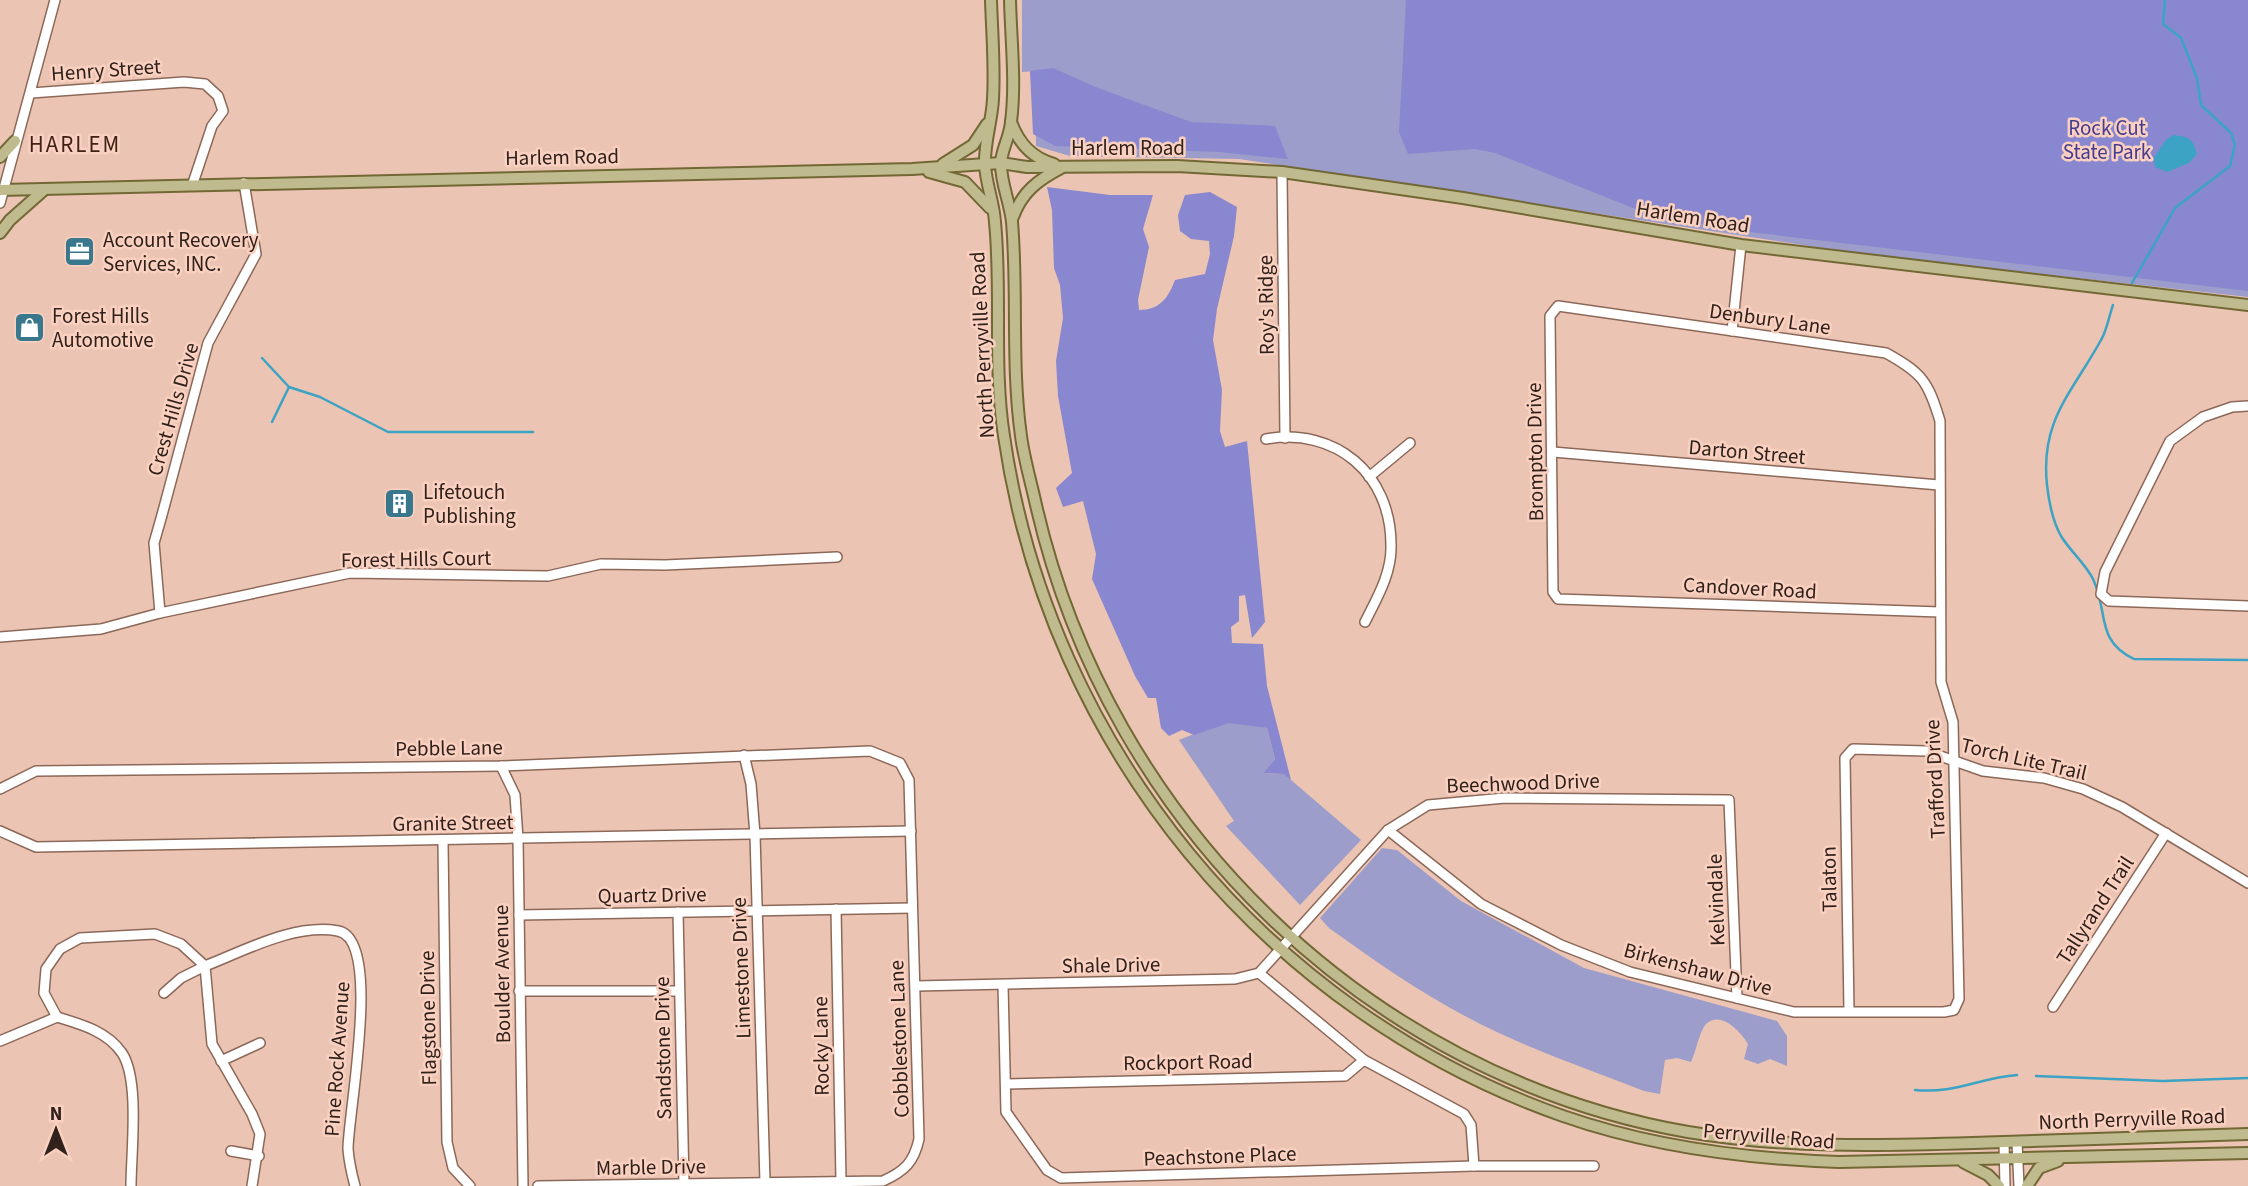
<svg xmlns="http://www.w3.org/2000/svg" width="2248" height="1186" viewBox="0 0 2248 1186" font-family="'Source Sans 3',sans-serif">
  <rect width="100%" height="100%" fill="#ecc4b3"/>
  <g fill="#9c9dca">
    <polygon points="1022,0 2248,0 2248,297 1862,254 1239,159 1070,156 1036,146 1035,71 1022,72"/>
    <polygon points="1229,720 1267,728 1275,759 1263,773 1283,774 1291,780 1361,840 1300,905 1226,826 1234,821 1179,740"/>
    <path d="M 1382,848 L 1397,850 L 1461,901 L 1584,968 L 1777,1021 L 1787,1036 L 1787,1066 L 1770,1059 L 1758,1064 L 1744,1059 L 1748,1044 C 1741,1032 1721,1010 1706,1024 C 1699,1032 1696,1052 1691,1062 L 1677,1058 L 1665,1060 L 1660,1094 L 1644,1091 C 1596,1072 1546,1055 1499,1033 C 1438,1005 1383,967 1329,928 L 1320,918 Z"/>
  </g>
  <g fill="#8987cf">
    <polygon points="1406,0 2248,0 2248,291 1741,231 1653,216 1495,153 1475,149 1408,154 1399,132"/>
    <polygon points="1053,68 1098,88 1191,122 1275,126 1288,159 1219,152 1055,146 1033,134 1030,71"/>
    <path d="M 1047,187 L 1110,195 L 1153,195 L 1143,229 L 1149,247 L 1138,300 L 1139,310 C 1160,310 1168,298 1175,280 L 1205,274 L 1210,254 L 1209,241 L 1191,239 L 1180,231 L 1178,215 L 1185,195 L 1210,192 L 1237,207 L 1234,236 L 1217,309 L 1213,340 L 1222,390 L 1220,431 L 1225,447 L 1247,441 L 1265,622 L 1252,638 L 1245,595 L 1239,596 L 1239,621 L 1231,627 L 1232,643 L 1263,644 L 1267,686 L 1291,780 L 1283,774 L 1263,773 L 1275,759 L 1267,728 L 1229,723 L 1194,735 L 1182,730 L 1169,736 L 1161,728 L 1156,698 L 1148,698 L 1135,676 L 1092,579 L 1096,554 L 1083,501 L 1063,507 L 1056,488 L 1072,473 L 1058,396 L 1056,361 L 1063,318 L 1060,285 L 1054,268 L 1052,210 Z"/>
  </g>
  <path fill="#3ca3c5" d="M 2173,135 C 2188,137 2193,138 2197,154 L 2189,163 L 2167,172 L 2155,167 L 2154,158 L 2165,141 Z"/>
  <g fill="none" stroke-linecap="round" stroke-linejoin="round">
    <g stroke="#3ca3c5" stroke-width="2.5">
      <polyline points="2132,283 2175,208 2230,166 2235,145 2231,133 2201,105 2197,78 2181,38 2163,24 2165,0"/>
      <path d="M 2113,305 C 2109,316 2107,330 2101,340 C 2072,393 2040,420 2047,485 C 2049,503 2052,520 2061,536 C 2070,551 2085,563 2093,579 C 2109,613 2095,640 2134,659 L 2248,660"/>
      <polyline points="262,358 289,387 320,397 388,432 533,432"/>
      <polyline points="272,422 289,387"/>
      <polyline points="2036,1076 2163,1081 2248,1078"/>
      <path d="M 1915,1090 C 1954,1094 1979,1078 2017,1075"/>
    </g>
    <defs>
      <g id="minor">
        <polyline points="31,93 184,82 205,84 218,96 223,111 212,126 193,183"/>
        <polyline points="1282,172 1285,438"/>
        <polyline points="0,203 55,0"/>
        <polyline points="1732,331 1741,245"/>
        <polyline points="2248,406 2232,407 2203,417 2170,441 2105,572 2101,594 2109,601 2248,606"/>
        <path d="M 1266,439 C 1336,427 1391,474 1391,545 C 1392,573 1377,598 1365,622"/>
        <polyline points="1553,452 1939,485"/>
        <polyline points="1369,477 1410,443"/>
        <polyline points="160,613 154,543 162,515 208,343 256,254 244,183"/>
        <polyline points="0,637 101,629 160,613 350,573 548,576 601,564 665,565 837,557"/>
        <polyline points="744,755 751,784 755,835 765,1182"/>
        <polyline points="501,766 515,795 518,839 523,1186"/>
        <path d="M 0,789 L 36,771 L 501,766 L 870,751 L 900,763 L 909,780 L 919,1139 C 914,1162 905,1171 883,1181 L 538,1186"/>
        <path d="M 1388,830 L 1481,904 L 1561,945 L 1630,972 L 1794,1012 L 1944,1012 L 1954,1010 L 1959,999 L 1953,722 L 1941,682 L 1940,421 C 1928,381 1922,373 1886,353 L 1558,306 L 1550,316 L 1553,592 L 1558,599 L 1940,612"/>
        <polyline points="0,831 36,847 911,831"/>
        <polyline points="443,842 447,1142 453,1168 470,1186"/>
        <polyline points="836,909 841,1181"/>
        <polyline points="678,912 684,1184"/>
        <polyline points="519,915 912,908"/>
        <polyline points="1259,973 1364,1060 1464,1114 1471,1125 1474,1166"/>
        <polyline points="1003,985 1006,1112 1047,1170 1061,1178 1474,1166 1594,1166"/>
        <polyline points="916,986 1235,979 1259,973 1388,830 1428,805 1505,798 1729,800 1737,998"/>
        <polyline points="519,991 679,991"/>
        <polyline points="164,993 181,978 205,966 212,1044 252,1114 260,1134 252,1186"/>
        <polyline points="2053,1007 2166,833"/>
        <polyline points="1849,1011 1845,758 1853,749 1926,751 1983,771 2044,778 2083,789 2122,807 2248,883"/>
        <path d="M 57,1017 L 44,993 L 46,969 L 60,949 L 80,938 L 155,934 L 181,944 L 205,966 C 244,951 294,923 338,931 C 383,939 348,1113 348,1149 C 349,1161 352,1175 355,1186"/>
        <path d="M 0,1041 L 57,1017 C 80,1024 107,1031 122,1053 C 140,1080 131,1153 131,1186"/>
        <polyline points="221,1061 260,1043"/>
        <polyline points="1006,1084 1345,1076 1364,1060"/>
        <polyline points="2004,1142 2005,1186"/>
        <polyline points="2017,1142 2019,1186"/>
        <polyline points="231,1151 259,1156"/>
      </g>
      <g id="major">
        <path d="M 991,0 C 992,33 995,66 993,99 C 992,121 984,143 985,165 C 986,184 994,203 995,222 C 1002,293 993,365 1004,436 C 1049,747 1267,1012 1563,1116 C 1652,1147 1745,1159 1839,1162 L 2248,1153"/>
        <path d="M 1010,0 C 1011,40 1016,83 1011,122 C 1010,136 1002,149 1001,162 C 1000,181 1010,202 1012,222 C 1018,293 1011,364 1021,436 C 1024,459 1031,482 1036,505 C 1108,821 1367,1076 1688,1132 C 1783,1148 1878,1146 1973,1143 C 2065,1140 2156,1137 2248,1134"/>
        <path d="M 1011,122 C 1019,144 1032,158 1054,164"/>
        <polyline points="0,157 15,141"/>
        <polyline points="943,164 973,145 987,124"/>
        <polyline points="929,172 965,182 990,208"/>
        <polyline points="0,190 912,169 1001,163 1027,167 1177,166 1282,172 1463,198 1741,245 2248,305"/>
        <path d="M 1013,217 C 1022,192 1038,180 1061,168"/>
        <polyline points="0,233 10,220 45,189"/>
        <polyline points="1963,1162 1988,1175 1999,1186"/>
        <polyline points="2027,1186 2039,1168 2058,1161"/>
      </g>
    </defs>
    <use href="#minor" stroke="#8c6859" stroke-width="12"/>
    <use href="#major" stroke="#726835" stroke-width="14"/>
    <use href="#minor" stroke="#fff" stroke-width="9"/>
    <use href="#major" stroke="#c0bb8e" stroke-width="10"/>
  </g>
  <defs>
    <symbol id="office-square" viewBox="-11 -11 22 22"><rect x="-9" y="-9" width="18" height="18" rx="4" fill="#39778c" stroke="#fad1c0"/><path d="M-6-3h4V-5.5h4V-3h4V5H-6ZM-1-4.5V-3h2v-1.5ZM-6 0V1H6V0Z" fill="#fff"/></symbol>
    <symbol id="shop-square" viewBox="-11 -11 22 22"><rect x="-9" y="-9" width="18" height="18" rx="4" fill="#39778c" stroke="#fad1c0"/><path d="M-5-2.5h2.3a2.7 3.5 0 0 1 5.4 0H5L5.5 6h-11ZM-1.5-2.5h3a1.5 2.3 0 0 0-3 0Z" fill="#fff"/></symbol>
    <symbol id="building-square" viewBox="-11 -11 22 22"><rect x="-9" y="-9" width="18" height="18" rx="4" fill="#39778c" stroke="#fad1c0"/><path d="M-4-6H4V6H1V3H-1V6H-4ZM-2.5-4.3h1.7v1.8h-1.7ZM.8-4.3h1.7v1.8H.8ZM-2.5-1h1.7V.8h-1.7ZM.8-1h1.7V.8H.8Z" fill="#fff"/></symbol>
  </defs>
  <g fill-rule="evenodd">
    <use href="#office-square" x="62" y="234" width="35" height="35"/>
    <use href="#shop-square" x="12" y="310" width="35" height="35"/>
    <use href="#building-square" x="382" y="486" width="35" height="35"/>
  </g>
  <g text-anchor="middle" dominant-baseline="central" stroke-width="5" stroke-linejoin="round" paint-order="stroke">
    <g font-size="21" fill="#30211b" stroke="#fad1c0">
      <text transform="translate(106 70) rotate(-4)">Henry Street</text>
      <text x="1128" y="148">Harlem Road</text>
      <text transform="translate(562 157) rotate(-1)">Harlem Road</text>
      <text transform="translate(1693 217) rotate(9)">Harlem Road</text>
      <text transform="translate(1266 305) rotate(-91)">Roy's Ridge</text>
      <text transform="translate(1770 319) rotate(8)">Denbury Lane</text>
      <text transform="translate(982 345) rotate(-93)">North Perryville Road</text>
      <text transform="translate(173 409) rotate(-74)">Crest Hills Drive</text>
      <text transform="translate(1535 452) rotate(-91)">Brompton Drive</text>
      <text transform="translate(1747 452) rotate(5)">Darton Street</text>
      <text transform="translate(416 559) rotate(-1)">Forest Hills Court</text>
      <text transform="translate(1750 588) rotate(3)">Candover Road</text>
      <text transform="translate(449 748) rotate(-1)">Pebble Lane</text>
      <text transform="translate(2024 759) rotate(13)">Torch Lite Trail</text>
      <text transform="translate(1935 779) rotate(-93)">Trafford Drive</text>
      <text transform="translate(1523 783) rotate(-2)">Beechwood Drive</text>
      <text transform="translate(453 823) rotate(-1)">Granite Street</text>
      <text transform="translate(1829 879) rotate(-91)">Talaton</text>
      <text transform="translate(652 895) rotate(-1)">Quartz Drive</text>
      <text transform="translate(1716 900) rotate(-92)">Kelvindale</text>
      <text transform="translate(2095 910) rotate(-57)">Tallyrand Trail</text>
      <text transform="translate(1111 965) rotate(-1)">Shale Drive</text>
      <text transform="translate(741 968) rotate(-92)">Limestone Drive</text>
      <text transform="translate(1698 969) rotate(15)">Birkenshaw Drive</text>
      <text transform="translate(502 974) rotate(-91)">Boulder Avenue</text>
      <text transform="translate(428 1018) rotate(-91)">Flagstone Drive</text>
      <text transform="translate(899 1039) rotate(-92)">Cobblestone Lane</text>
      <text transform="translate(821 1046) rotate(-91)">Rocky Lane</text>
      <text transform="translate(663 1048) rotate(-91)">Sandstone Drive</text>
      <text transform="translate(337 1059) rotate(-86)">Pine Rock Avenue</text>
      <text transform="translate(1188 1062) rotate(-1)">Rockport Road</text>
      <text transform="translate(2132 1119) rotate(-2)">North Perryville Road</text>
      <text transform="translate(1769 1136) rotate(5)">Perryville Road</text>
      <text transform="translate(1220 1156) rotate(-2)">Peachstone Place</text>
      <text transform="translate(651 1167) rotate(-1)">Marble Drive</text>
    </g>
    <g font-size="21" fill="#463c91" stroke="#fad1c0">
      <text x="2107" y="128">Rock Cut<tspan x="2107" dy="24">State Park</tspan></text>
    </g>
    <g font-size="21" fill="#30211b" stroke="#fad1c0" text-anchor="start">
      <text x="103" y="240">Account Recovery<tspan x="103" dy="24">Services, INC.</tspan></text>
      <text x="52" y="316">Forest Hills<tspan x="52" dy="24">Automotive</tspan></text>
      <text x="423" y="492">Lifetouch<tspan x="423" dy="24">Publishing</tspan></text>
    </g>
    <g font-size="23" letter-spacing="2" fill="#402215" stroke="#fad1c0">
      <text x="75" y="144">HARLEM</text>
    </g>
  </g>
  <g transform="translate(56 1130)" stroke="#fad1c0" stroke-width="5" paint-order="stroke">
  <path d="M0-5L12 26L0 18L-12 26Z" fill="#30211b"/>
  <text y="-10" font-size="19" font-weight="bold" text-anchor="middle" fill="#30211b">N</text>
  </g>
</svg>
